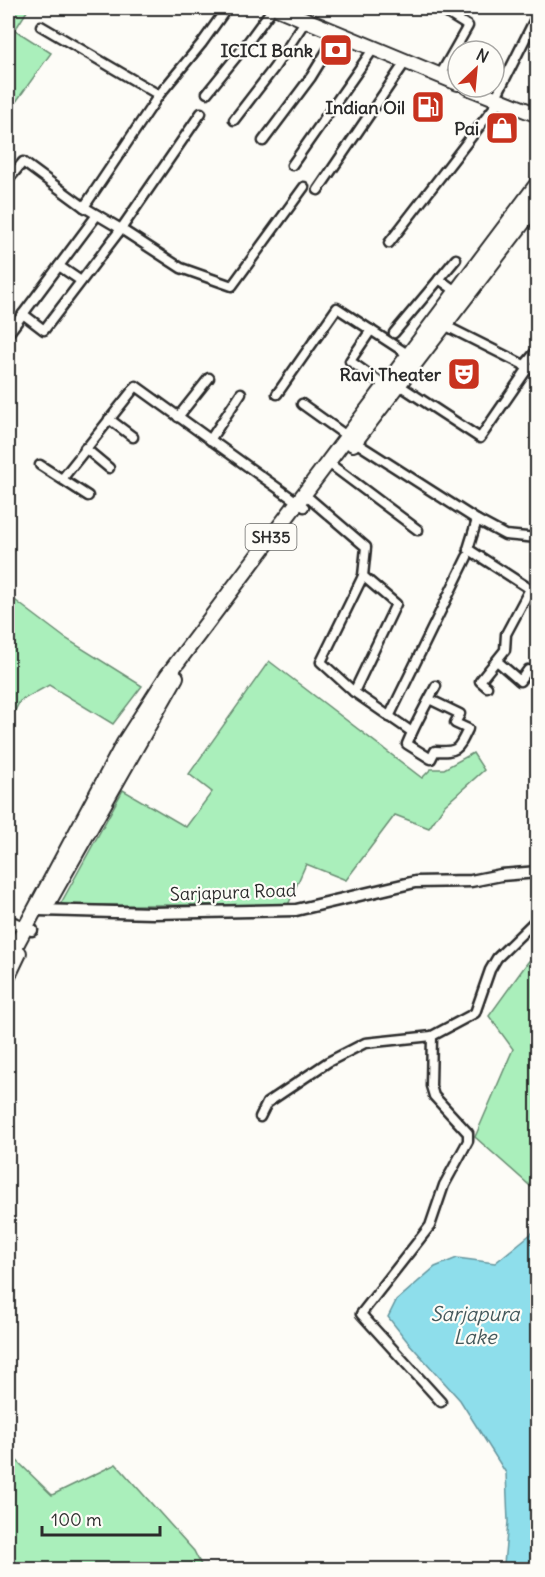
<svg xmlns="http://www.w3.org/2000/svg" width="545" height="1577" viewBox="0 0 545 1577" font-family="Delius,sans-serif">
  <rect width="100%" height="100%" fill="#fdfcf7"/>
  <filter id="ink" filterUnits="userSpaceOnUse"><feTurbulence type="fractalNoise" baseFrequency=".0167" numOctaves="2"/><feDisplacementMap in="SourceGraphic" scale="12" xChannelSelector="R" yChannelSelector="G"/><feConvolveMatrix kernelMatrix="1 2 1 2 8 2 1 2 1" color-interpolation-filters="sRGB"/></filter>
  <g filter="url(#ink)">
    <g fill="#aaefbb" stroke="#6a8d73" stroke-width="1.5">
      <polygon points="8,8 29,8 15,30 51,53 8,113"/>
      <polygon points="8,595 65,638 142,686 113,724 49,685 20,701 8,724"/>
      <polygon points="269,661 422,778 431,769 444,769 473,753 484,770 445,805 429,828 395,815 346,880 306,864 288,905 60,905 123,790 186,827 212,792 189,774"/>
      <polygon points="537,953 537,1192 475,1137 513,1049 489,1016 528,962"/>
      <polygon points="8,1452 52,1495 116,1464 194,1551 203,1569 8,1569"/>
    </g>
    <polygon fill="#8edeeb" stroke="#66969e" stroke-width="1.5" points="537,1229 537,1569 501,1569 504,1564 508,1522 506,1473 460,1400 407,1341 388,1317 396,1301 435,1267 457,1258 495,1263"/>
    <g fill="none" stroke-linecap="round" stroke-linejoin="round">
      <defs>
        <g id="minor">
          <polyline points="439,8 468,26 443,70"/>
          <polyline points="41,26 159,95"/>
          <polyline points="207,93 245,46 273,8"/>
          <polyline points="495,99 538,13"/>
          <polyline points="234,120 274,68 306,20"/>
          <polyline points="263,141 311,77 338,33"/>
          <polyline points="292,165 374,48"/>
          <polyline points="8,180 23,162 84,207 121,229 181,268 232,286 304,187"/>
          <polyline points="318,190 406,61"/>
          <polyline points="84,207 159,95 202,43 227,8"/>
          <polyline points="389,243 499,101"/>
          <polyline points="59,266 81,281"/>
          <polyline points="439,279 457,292"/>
          <polyline points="23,314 44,330 121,229 201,113"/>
          <polyline points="444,325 538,372"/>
          <polyline points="371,330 350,361 385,386"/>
          <polyline points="394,333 456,259"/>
          <polyline points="8,334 97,215"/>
          <polyline points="524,366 538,349"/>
          <polyline points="399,385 480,438 528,368"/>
          <polyline points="277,394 337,308 409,355"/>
          <polyline points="302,404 355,442 477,520 505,535 538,538"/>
          <polyline points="178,417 209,378"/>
          <polyline points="109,419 133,437"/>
          <polyline points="210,440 241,393"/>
          <polyline points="85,448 109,468"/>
          <polyline points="40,465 88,496"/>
          <polyline points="334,467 418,530"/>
          <polyline points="62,479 136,386 304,507"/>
          <polyline points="310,499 366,547 363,576 321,662 354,692 412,732"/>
          <polyline points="477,520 468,549 530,589 506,634 505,650 480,681 487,687"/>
          <polyline points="497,661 520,681 528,670 538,674"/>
          <polyline points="354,692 396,604 363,576"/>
          <path d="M 429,699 L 460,714 L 455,723 L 468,729 C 458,750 458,752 435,751 L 431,759 L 407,744 C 415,724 426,705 436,686"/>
          <polyline points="389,717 467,557"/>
          <polyline points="260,1117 267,1103 328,1062 365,1043 432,1036"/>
          <polyline points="441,1402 361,1314 430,1226 444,1185 468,1141 468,1133 434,1096 431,1086 432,1036 475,1013 490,970 497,958 538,918"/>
        </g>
        <g id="tertiary">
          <polyline points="38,910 153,913 296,910 415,882 471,881 501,875 538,872"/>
          <polyline points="8,921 32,930"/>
        </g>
        <g id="primary">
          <polyline points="277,8 458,83"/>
          <polyline points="467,87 538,115"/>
          <polyline points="353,444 538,203"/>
          <polyline points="45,908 176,677"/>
          <polyline points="8,960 124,743 167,676 538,183"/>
          <polyline points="8,976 19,953"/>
        </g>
      </defs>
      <use href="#minor" stroke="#2b2b2b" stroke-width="13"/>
      <use href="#tertiary" stroke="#2b2b2b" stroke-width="15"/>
      <use href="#primary" stroke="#2b2b2b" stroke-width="18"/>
      <use href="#minor" stroke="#fdfcf7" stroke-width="8"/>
      <use href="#tertiary" stroke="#fdfcf7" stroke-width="10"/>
      <use href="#primary" stroke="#fdfcf7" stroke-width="14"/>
    </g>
  </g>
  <defs>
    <symbol id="bank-square" viewBox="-11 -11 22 22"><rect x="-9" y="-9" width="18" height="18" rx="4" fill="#c8321e" stroke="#fdfcf7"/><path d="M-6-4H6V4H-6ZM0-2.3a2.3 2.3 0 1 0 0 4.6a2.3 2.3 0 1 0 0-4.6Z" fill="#fff"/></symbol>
    <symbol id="fuel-square" viewBox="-11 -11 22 22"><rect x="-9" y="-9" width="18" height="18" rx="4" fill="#c8321e" stroke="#fdfcf7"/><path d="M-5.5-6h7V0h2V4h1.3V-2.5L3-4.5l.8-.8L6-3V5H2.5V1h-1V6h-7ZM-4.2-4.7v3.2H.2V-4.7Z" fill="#fff"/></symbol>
    <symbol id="shop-square" viewBox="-11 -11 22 22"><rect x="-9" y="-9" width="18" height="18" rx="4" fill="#c8321e" stroke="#fdfcf7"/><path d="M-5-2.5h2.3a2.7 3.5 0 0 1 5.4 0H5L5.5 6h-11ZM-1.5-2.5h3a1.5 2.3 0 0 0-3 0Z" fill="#fff"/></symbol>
    <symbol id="theatre-square" viewBox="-11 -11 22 22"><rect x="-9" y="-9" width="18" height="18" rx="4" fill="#c8321e" stroke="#fdfcf7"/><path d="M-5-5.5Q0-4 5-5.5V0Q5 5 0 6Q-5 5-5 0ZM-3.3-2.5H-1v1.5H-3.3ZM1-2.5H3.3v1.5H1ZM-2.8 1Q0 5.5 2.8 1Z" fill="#fff"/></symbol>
  </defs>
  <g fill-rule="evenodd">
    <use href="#bank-square" x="317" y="31" width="38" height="38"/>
    <use href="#fuel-square" x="409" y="88" width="38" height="38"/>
    <use href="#shop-square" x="483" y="109" width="38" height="38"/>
    <use href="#theatre-square" x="445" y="355" width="38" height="38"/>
  </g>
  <g text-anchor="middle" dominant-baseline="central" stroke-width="4.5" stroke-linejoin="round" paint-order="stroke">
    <rect fill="#fdfcf7" stroke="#6a6a68" stroke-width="1.5" x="245.5" y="524" width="51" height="26" rx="4.5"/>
    <g font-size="16" font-weight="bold" fill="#2b2b2b">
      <text x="271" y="537">SH35</text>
    </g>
    <g font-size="18" font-weight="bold" fill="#2b2b2b" stroke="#fdfcf7" text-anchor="end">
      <text x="313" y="50">ICICI Bank</text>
      <text x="405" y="107">Indian Oil</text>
      <text x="479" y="128">Pai</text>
      <text x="441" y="374">Ravi Theater</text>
    </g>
    <g font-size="18" fill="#2b2b2b" stroke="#fdfcf7">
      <text transform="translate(233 892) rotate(-2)">Sarjapura Road</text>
    </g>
    <g font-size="20" font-style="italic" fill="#44585b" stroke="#fdfcf7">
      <text x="475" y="1313">Sarjapura<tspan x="475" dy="23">Lake</tspan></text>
    </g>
  </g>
  <rect width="545" height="1577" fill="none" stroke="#fdfcf7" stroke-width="30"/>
  <rect x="15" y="15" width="515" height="1547" fill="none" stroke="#2b2b2b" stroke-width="2" filter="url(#ink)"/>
  <g transform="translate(476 69) rotate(26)"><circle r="28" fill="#fdfcf7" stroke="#a9a8a5" stroke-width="1.5"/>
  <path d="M0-4.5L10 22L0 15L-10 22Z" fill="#c8321e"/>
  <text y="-9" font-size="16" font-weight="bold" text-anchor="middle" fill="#2b2b2b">N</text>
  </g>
  <path d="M42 1526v9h118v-9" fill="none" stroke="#2b2b2b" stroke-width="3"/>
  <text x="51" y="1526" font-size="18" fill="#2b2b2b" stroke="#fdfcf7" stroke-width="4.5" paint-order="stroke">100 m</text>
</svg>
